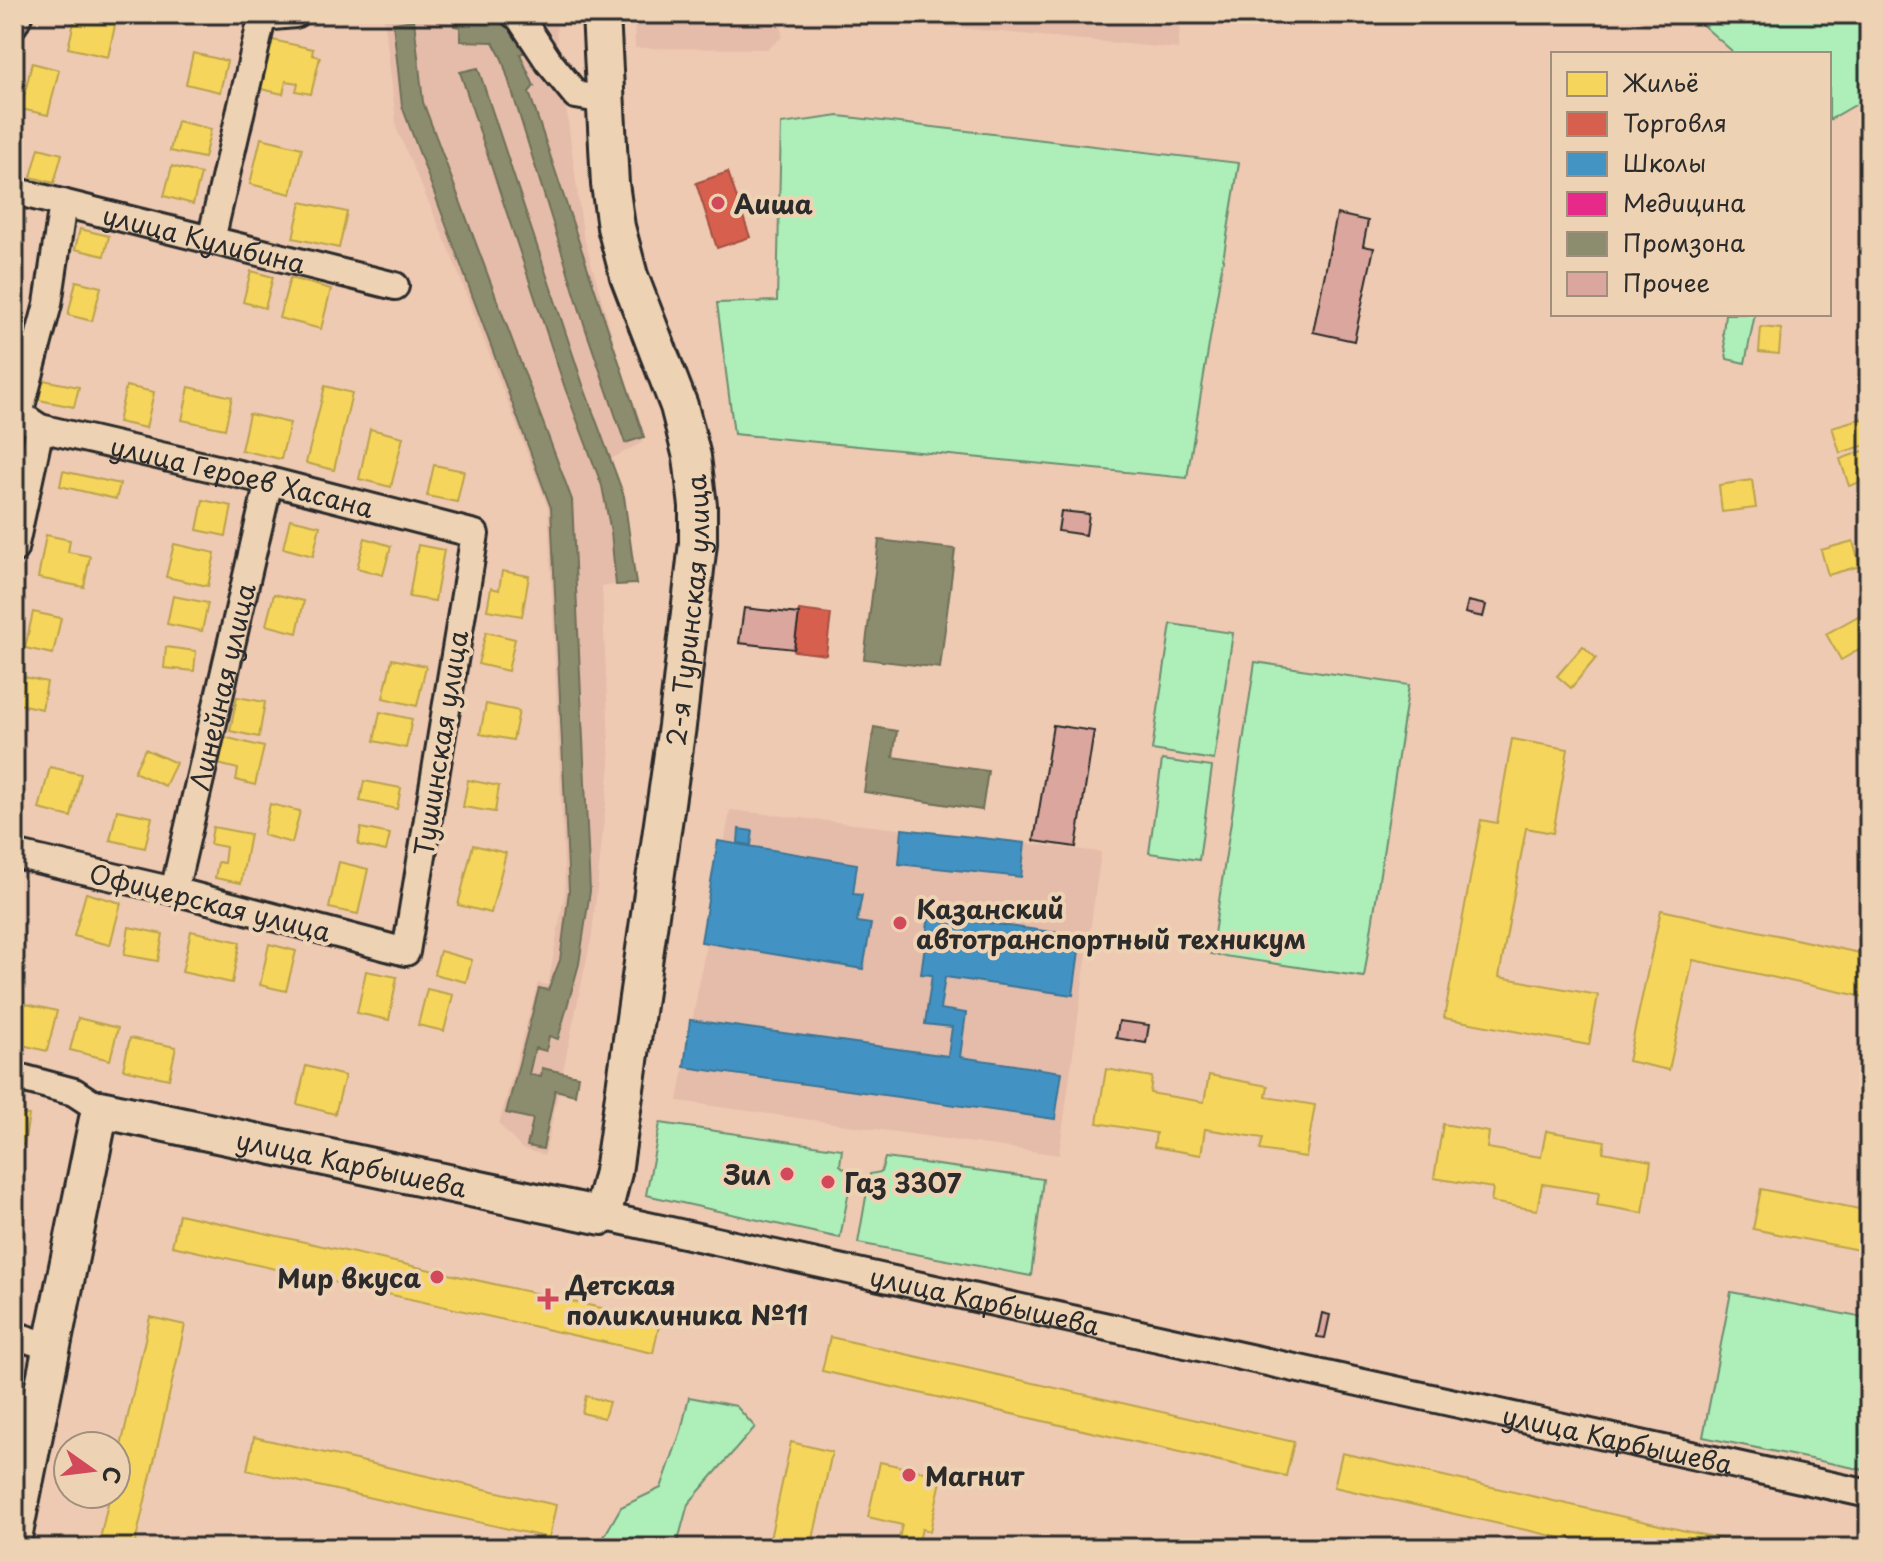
<svg xmlns="http://www.w3.org/2000/svg" width="1883" height="1562" viewBox="0 0 1883 1562" font-family="'Playpen Sans',sans-serif">
  <rect width="100%" height="100%" fill="#efcab2"/>
  <filter id="ink" filterUnits="userSpaceOnUse"><feTurbulence type="fractalNoise" baseFrequency=".0125" numOctaves="2"/><feDisplacementMap in="SourceGraphic" scale="16" xChannelSelector="R" yChannelSelector="G"/><feConvolveMatrix kernelMatrix="1 2 1 2 8 2 1 2 1" color-interpolation-filters="sRGB"/></filter>
  <g filter="url(#ink)">
    <g fill="#e5bca9">
      <polygon points="387,14 556,14 557,38 583,234 643,442 611,459 624,496 636,584 602,586 610,765 592,935 545,1155 522,1149 499,1124 538,983 548,985 565,891 548,508 449,249 397,130 384,19"/>
      <polygon points="634,14 781,14 782,37 768,49 635,48"/>
      <polygon points="811,14 1181,14 1178,49"/>
      <polygon points="730,810 1101,852 1059,1155 678,1101"/>
    </g>
    <g fill="#aeefb9" stroke="#6c8d72" stroke-width="2">
      <polygon points="1690,14 1869,14 1869,97 1829,120 1829,54 1733,54 1731,50"/>
      <polygon points="839,116 1239,163 1187,478 734,434 717,303 777,301 781,124"/>
      <polygon points="1725,314 1755,314 1745,363 1727,359 1723,333"/>
      <polygon points="1171,624 1233,633 1214,760 1152,750"/>
      <polygon points="1255,662 1409,685 1364,977 1211,954"/>
      <polygon points="1162,760 1212,767 1199,860 1149,853"/>
      <polygon points="660,1123 842,1149 840,1165 852,1175 840,1238 646,1195"/>
      <polygon points="885,1158 1043,1179 1031,1276 858,1243 870,1174 881,1172"/>
      <polygon points="1731,1292 1869,1319 1869,1471 1703,1437"/>
      <polygon points="689,1397 736,1406 755,1427 688,1504 676,1548 601,1548 601,1542 621,1507 661,1488 681,1431"/>
    </g>
    <g fill="#f6d55c" stroke="#b9a24d" stroke-width="2">
      <polygon points="76,14 116,21 108,57 68,48"/>
      <polygon points="268,39 313,49 312,55 320,57 311,94 296,91 298,83 286,81 283,94 257,88"/>
      <polygon points="193,53 227,61 220,92 186,84"/>
      <polygon points="32,63 59,70 48,115 21,109"/>
      <polygon points="177,121 211,129 204,158 170,151"/>
      <polygon points="261,138 302,148 291,194 250,184"/>
      <polygon points="39,148 62,154 54,183 31,177"/>
      <polygon points="172,166 201,174 193,204 164,196"/>
      <polygon points="301,202 347,212 339,248 293,238"/>
      <polygon points="80,229 109,236 104,256 75,249"/>
      <polygon points="251,271 273,277 265,308 243,302"/>
      <polygon points="290,278 331,289 321,329 279,318"/>
      <polygon points="76,281 101,287 92,321 68,315"/>
      <polygon points="1761,327 1781,329 1779,354 1759,352"/>
      <polygon points="43,380 79,387 74,407 39,400"/>
      <polygon points="126,386 154,392 146,428 118,422"/>
      <polygon points="325,386 352,393 334,470 306,463"/>
      <polygon points="189,387 232,397 225,429 182,420"/>
      <polygon points="249,414 290,423 281,459 241,450"/>
      <polygon points="1863,418 1869,436 1869,444 1840,453 1832,427"/>
      <polygon points="370,429 403,437 391,487 359,479"/>
      <polygon points="1869,449 1869,479 1849,486 1840,459"/>
      <polygon points="434,465 464,471 457,502 427,496"/>
      <polygon points="63,471 120,484 116,499 60,486"/>
      <polygon points="1752,480 1756,508 1722,512 1719,485"/>
      <polygon points="203,500 232,506 226,536 197,530"/>
      <polygon points="290,519 320,526 313,556 283,548"/>
      <polygon points="46,535 70,540 68,552 90,556 84,587 38,578"/>
      <polygon points="365,538 391,546 383,575 357,568"/>
      <polygon points="1853,541 1860,566 1828,575 1821,550"/>
      <polygon points="174,544 215,553 208,586 166,577"/>
      <polygon points="418,545 444,550 435,601 409,597"/>
      <polygon points="502,571 529,576 522,616 487,610 491,588 499,590"/>
      <polygon points="274,594 304,601 297,633 266,625"/>
      <polygon points="173,596 208,603 202,631 167,624"/>
      <polygon points="33,612 61,618 53,654 25,648"/>
      <polygon points="1860,615 1867,626 1859,630 1867,645 1841,660 1826,634"/>
      <polygon points="486,632 515,639 508,671 478,664"/>
      <polygon points="1583,646 1596,658 1571,688 1557,676"/>
      <polygon points="166,647 196,651 194,671 164,668"/>
      <polygon points="392,659 426,666 417,706 383,698"/>
      <polygon points="20,676 47,682 42,709 14,703"/>
      <polygon points="237,697 265,702 259,737 230,731"/>
      <polygon points="486,704 519,711 513,740 480,734"/>
      <polygon points="380,712 412,719 406,748 374,741"/>
      <polygon points="224,737 264,747 255,785 236,780 238,769 218,764"/>
      <polygon points="1512,739 1568,749 1553,833 1526,828 1499,977 1598,995 1589,1045 1444,1018 1481,820 1497,823"/>
      <polygon points="145,749 176,763 165,786 134,772"/>
      <polygon points="50,767 81,774 71,817 39,809"/>
      <polygon points="468,780 499,786 495,812 463,807"/>
      <polygon points="364,781 401,788 397,809 360,801"/>
      <polygon points="270,804 300,811 292,843 263,835"/>
      <polygon points="117,810 152,817 145,848 110,840"/>
      <polygon points="213,827 250,834 241,883 215,878 218,862 224,863 226,847 210,844"/>
      <polygon points="361,828 390,834 386,851 358,845"/>
      <polygon points="473,845 506,853 491,913 458,905"/>
      <polygon points="339,862 368,869 358,914 329,908"/>
      <polygon points="86,893 121,903 110,945 74,936"/>
      <polygon points="1661,910 1869,955 1869,998 1693,960 1669,1070 1628,1061"/>
      <polygon points="129,927 163,934 158,961 124,955"/>
      <polygon points="191,931 240,942 232,983 182,972"/>
      <polygon points="269,944 296,951 286,991 260,985"/>
      <polygon points="440,951 472,960 466,982 434,974"/>
      <polygon points="366,971 397,977 389,1020 357,1013"/>
      <polygon points="427,989 453,995 444,1031 418,1025"/>
      <polygon points="22,1003 57,1011 47,1051 14,1043"/>
      <polygon points="78,1018 118,1028 110,1060 70,1050"/>
      <polygon points="130,1038 176,1047 169,1079 123,1069"/>
      <polygon points="306,1066 345,1076 335,1114 297,1104"/>
      <polygon points="1106,1069 1152,1077 1150,1093 1204,1102 1209,1075 1268,1086 1266,1097 1315,1105 1306,1157 1260,1150 1263,1138 1205,1129 1201,1155 1154,1147 1156,1133 1097,1123"/>
      <polygon points="14,1113 29,1115 24,1145 14,1144"/>
      <polygon points="1443,1124 1489,1132 1487,1148 1541,1157 1546,1131 1605,1141 1603,1152 1651,1161 1643,1213 1597,1205 1599,1193 1542,1184 1537,1210 1491,1202 1493,1188 1434,1178"/>
      <polygon points="1761,1189 1869,1211 1869,1252 1753,1229"/>
      <polygon points="179,1214 660,1321 653,1353 172,1246"/>
      <polygon points="150,1317 185,1325 156,1453 134,1548 98,1548 110,1494 116,1494 116,1469"/>
      <polygon points="830,1337 1294,1442 1286,1476 822,1371"/>
      <polygon points="586,1396 609,1402 604,1418 582,1413"/>
      <polygon points="254,1437 556,1505 549,1538 247,1470"/>
      <polygon points="791,1442 832,1452 826,1480 811,1548 768,1548"/>
      <polygon points="1342,1453 1761,1548 1606,1548 1334,1487"/>
      <polygon points="880,1462 942,1476 930,1531 922,1529 917,1548 897,1548 902,1525 868,1517"/>
    </g>
    <g fill="#d6604d" stroke="#a35043" stroke-width="2">
      <polygon points="728,172 750,237 717,248 696,183"/>
      <polygon points="799,610 831,614 826,655 794,651"/>
    </g>
    <g fill="#4393c3" stroke="#3c7495" stroke-width="2">
      <polygon points="739,829 753,831 751,845 738,843"/>
      <polygon points="902,829 1025,843 1021,877 899,864"/>
      <polygon points="718,841 857,864 853,894 862,895 857,922 871,924 863,969 701,942"/>
      <polygon points="929,915 1081,936 1073,995 945,977 940,1009 966,1013 960,1057 1062,1072 1055,1119 684,1067 690,1020 948,1056 952,1027 925,1024 932,975 921,974"/>
    </g>
    <g fill="#e7298a" stroke="#af2a6e" stroke-width="2">
      <polygon points="670,14 712,14 712,19 671,20"/>
      <polygon points="935,14 958,14 957,23 934,21"/>
    </g>
    <g fill="#8c8c6e" stroke="#6f6f5a" stroke-width="2">
      <polygon points="455,14 496,15 509,26 526,52 520,54 534,86 529,92 644,437 625,443 586,330 502,59 493,42 460,41 460,27 454,26"/>
      <polygon points="414,20 423,102 572,500 590,891 579,964 558,1039 549,1036 546,1051 535,1048 529,1074 541,1077 542,1068 578,1076 575,1095 555,1090 543,1149 527,1146 533,1119 506,1113 539,988 548,990 560,960 569,891 551,508 402,106 393,23"/>
      <polygon points="478,68 583,385 624,496 636,584 616,585 611,532 602,486 565,388 460,72"/>
      <polygon points="879,540 955,549 940,668 864,659"/>
      <polygon points="874,727 897,731 893,757 988,771 982,810 864,792"/>
    </g>
    <g fill="#daa69d" stroke="#2b2b2b" stroke-width="2">
      <polygon points="1337,214 1368,221 1363,246 1374,248 1354,341 1313,332"/>
      <polygon points="1061,511 1089,514 1086,535 1058,531"/>
      <polygon points="1468,601 1486,605 1483,617 1465,613"/>
      <polygon points="744,608 799,614 794,649 739,643"/>
      <polygon points="1053,725 1094,731 1076,847 1034,841"/>
      <polygon points="1119,1021 1149,1025 1146,1043 1116,1038"/>
      <polygon points="1322,1313 1330,1315 1325,1338 1317,1337"/>
    </g>
    <g fill="none" stroke-linecap="round" stroke-linejoin="round">
      <defs>
        <g id="street">
          <polyline points="514,14 520,18 549,62 576,95 605,100"/>
          <polyline points="262,17 295,14"/>
          <polyline points="14,24 19,14"/>
          <path id="s1" d="M 14,191 L 395,286"/>
          <polyline points="211,240 263,14"/>
          <path id="s2" d="M 14,413 L 19,414 L 40,428 L 269,481 L 475,534 L 406,952 L 174,891 L 14,854"/>
          <polyline points="19,414 48,304 63,203"/>
          <polyline points="14,549 40,428"/>
          <path id="s3" d="M 174,891 L 269,481"/>
          <polyline points="14,1076 74,1092 100,1109"/>
          <path id="s4" d="M 602,1216 L 1869,1494"/>
          <polyline points="14,1335 51,1347"/>
        </g>
        <g id="secondary">
          <path id="s5" d="M 14,1533 L 100,1109 L 602,1216 L 613,1172 L 677,726 L 698,543 L 698,506 L 692,457 L 679,406 L 629,276 L 616,227 L 610,184 L 601,14"/>
        </g>
      </defs>
      <use href="#street" stroke="#2b2b2b" stroke-width="32"/>
      <use href="#secondary" stroke="#2b2b2b" stroke-width="42"/>
      <use href="#street" stroke="#eed2b4" stroke-width="26"/>
      <use href="#secondary" stroke="#eed2b4" stroke-width="36"/>
    </g>
  </g>
  <g fill="#d1495b" stroke="#eed2b4" stroke-width="3">
    <circle cx="718" cy="203" r="8"/>
    <circle cx="900" cy="923" r="8"/>
    <circle cx="787" cy="1174" r="8"/>
    <circle cx="828" cy="1182" r="8"/>
    <circle cx="437" cy="1277" r="8"/>
    <path d="M544 1287h8v8h8v8h-8v8h-8v-8h-8v-8h8z"/>
    <circle cx="909" cy="1475" r="8"/>
  </g>
  <g text-anchor="middle" dominant-baseline="central" stroke-width="8" stroke-linejoin="round" paint-order="stroke">
    <g font-size="26" font-weight="bold" fill="#2b2b2b" stroke="#eed2b4" text-anchor="start">
      <text x="734" y="203">Аиша</text>
      <text x="916" y="908">Казанский<tspan x="916" dy="30">автотранспортный техникум</tspan></text>
      <text x="771" y="1174" text-anchor="end">Зил</text>
      <text x="844" y="1182">Газ 3307</text>
      <text x="421" y="1277" text-anchor="end">Мир вкуса</text>
      <text x="566" y="1284">Детская<tspan x="566" dy="30">поликлиника №11</tspan></text>
      <text x="925" y="1475">Магнит</text>
    </g>
    <g font-size="26" fill="#2b2b2b" stroke="#eed2b4">
      <text stroke="none"><textPath href="#s1" startOffset="196">улица Кулибина</textPath></text>
      <text stroke="none"><textPath href="#s2" startOffset="238">улица Героев Хасана</textPath></text>
      <text stroke="none"><textPath href="#s5" startOffset="1558">2-я Туринская улица</textPath></text>
      <text stroke="none"><textPath href="#s3" startOffset="210">Линейная улица</textPath></text>
      <text transform="translate(440 743) rotate(-81)">Тушинская улица</text>
      <text transform="translate(210 902) rotate(14)">Офицерская улица</text>
      <text stroke="none"><textPath href="#s5" startOffset="690">улица Карбышева</textPath></text>
      <text stroke="none"><textPath href="#s4" startOffset="392">улица Карбышева</textPath></text>
      <text stroke="none"><textPath href="#s4" startOffset="1040">улица Карбышева</textPath></text>
    </g>
  </g>
  <rect width="1883" height="1562" fill="none" stroke="#eed2b4" stroke-width="48"/>
  <rect x="24" y="24" width="1835" height="1514" fill="none" stroke="#2b2b2b" stroke-width="3" filter="url(#ink)"/>
  <rect x="1551" y="52" width="280" height="264" fill="#eed2b4" stroke="#a08f7d" stroke-width="2"/>
  <rect x="1567" y="72" width="40" height="24" fill="#f6d55c" stroke="#a08f7d" stroke-width="2"/>
  <text x="1623" y="92" font-size="24" fill="#2b2b2b">Жильё</text>
  <rect x="1567" y="112" width="40" height="24" fill="#d6604d" stroke="#a08f7d" stroke-width="2"/>
  <text x="1623" y="132" font-size="24" fill="#2b2b2b">Торговля</text>
  <rect x="1567" y="152" width="40" height="24" fill="#4393c3" stroke="#a08f7d" stroke-width="2"/>
  <text x="1623" y="172" font-size="24" fill="#2b2b2b">Школы</text>
  <rect x="1567" y="192" width="40" height="24" fill="#e7298a" stroke="#a08f7d" stroke-width="2"/>
  <text x="1623" y="212" font-size="24" fill="#2b2b2b">Медицина</text>
  <rect x="1567" y="232" width="40" height="24" fill="#8c8c6e" stroke="#a08f7d" stroke-width="2"/>
  <text x="1623" y="252" font-size="24" fill="#2b2b2b">Промзона</text>
  <rect x="1567" y="272" width="40" height="24" fill="#daa69d" stroke="#a08f7d" stroke-width="2"/>
  <text x="1623" y="292" font-size="24" fill="#2b2b2b">Прочее</text>
  <g transform="translate(92 1470) rotate(104)"><circle r="38" fill="#eed2b4" stroke="#a08f7d" stroke-width="2"/>
  <path d="M0-6L14 30L0 20L-14 30Z" fill="#d1495b"/>
  <text y="-12" font-size="22" font-weight="bold" text-anchor="middle" fill="#2b2b2b">С</text>
  </g>
</svg>
